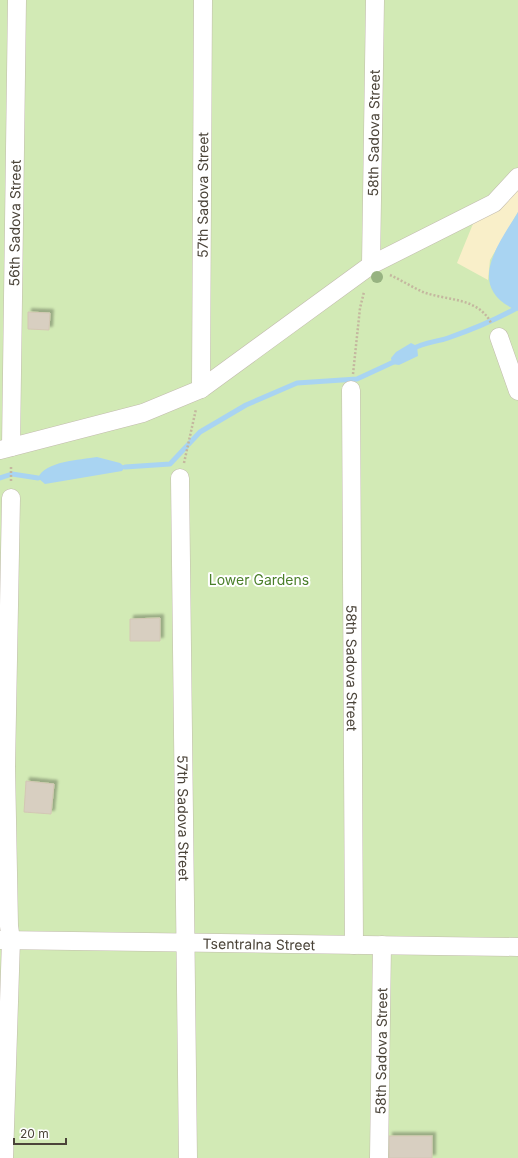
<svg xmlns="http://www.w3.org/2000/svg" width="518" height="1158" viewBox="0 0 518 1158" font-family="Inter,sans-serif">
  <defs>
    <filter id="shadow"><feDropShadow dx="3.5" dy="-3.5" stdDeviation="1" flood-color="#0004"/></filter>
  </defs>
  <rect width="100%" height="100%" fill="#f6f3ec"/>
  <rect fill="#d2eab5" x="0" y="0" width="518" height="1158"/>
  <polygon fill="#f9efc9" points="518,186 518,212 490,260 488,280 457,263 477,214"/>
  <g fill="#a9d4f2">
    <path d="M 518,212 L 518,311 C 464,288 498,245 518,212 Z"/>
    <polygon points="411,343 417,346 418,356 399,365 392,364 391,358 396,352"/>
    <path d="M 97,457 L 120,463 L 125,467 L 122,471 L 45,484 L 38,478 C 45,461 80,460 97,457 Z"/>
  </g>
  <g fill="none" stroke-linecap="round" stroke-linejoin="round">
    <g stroke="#a9d4f2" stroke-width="5">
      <path d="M 413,349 C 423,342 437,342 448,338 C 471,330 493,321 515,309"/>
      <polyline points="125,467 170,464 200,432 246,405 297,383 357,379 398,360"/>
      <polyline points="0,478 12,474 38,478"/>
    </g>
  </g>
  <g fill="#d8cfc1" stroke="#d3c7b4" filter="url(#shadow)">
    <polygon points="28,312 50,313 49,330 28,329"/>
    <polygon points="160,618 160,641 130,641 130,619"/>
    <polygon points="26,781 54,784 51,814 24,812"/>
    <rect x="389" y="1136" width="43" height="22"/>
  </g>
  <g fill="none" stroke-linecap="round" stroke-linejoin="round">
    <defs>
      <g id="minor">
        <path id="s1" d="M 371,265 L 375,0"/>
        <polyline points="499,337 518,391"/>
        <path id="s2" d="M 201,389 L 203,0"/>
        <path id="s3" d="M 351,390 L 354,945"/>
        <path id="s4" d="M 11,447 L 17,0"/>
        <polyline points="0,450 143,413 201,389 371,265 494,203 518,177"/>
        <path id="s5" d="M 180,478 L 188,1158"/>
        <path id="s6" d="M 0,940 L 518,947"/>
        <polyline points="4,1158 11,940 9,926 6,767 11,498"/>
        <path id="s7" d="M 379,1158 L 382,945"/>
      </g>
    </defs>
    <use href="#minor" stroke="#c2bbae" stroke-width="19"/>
    <g stroke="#c4b79f" stroke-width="2.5" stroke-dasharray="2 2" stroke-linecap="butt">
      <path d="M 390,275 C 401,280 412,287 423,292 C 447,301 478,297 491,323"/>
      <polyline points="353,374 360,308 364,292"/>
      <polyline points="184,463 196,409"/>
      <polyline points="11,481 11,466"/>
    </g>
    <use href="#minor" stroke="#fff" stroke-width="18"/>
  </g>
  <circle fill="#97b381" cx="377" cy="277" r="6"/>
  <g text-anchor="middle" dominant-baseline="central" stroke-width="4" stroke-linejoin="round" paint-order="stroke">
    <g font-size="14" fill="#4b4439" stroke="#fff">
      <text stroke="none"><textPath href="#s1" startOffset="132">58th Sadova Street</textPath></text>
      <text stroke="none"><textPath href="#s2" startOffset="194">57th Sadova Street</textPath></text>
      <text stroke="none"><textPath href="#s4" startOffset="224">56th Sadova Street</textPath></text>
      <text stroke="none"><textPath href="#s3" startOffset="278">58th Sadova Street</textPath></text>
      <text stroke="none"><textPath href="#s5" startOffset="340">57th Sadova Street</textPath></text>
      <text stroke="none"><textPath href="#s6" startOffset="259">Tsentralna Street</textPath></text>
      <text stroke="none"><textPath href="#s7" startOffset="107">58th Sadova Street</textPath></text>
    </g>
    <g font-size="14" fill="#4a7f2a" stroke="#fff">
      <text x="259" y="579">Lower Gardens</text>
    </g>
  </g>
  <path d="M14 1138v6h52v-6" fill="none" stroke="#4b4439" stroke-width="2"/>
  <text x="20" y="1138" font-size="12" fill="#4b4439" stroke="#ffffff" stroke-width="3" paint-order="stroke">20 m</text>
</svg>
